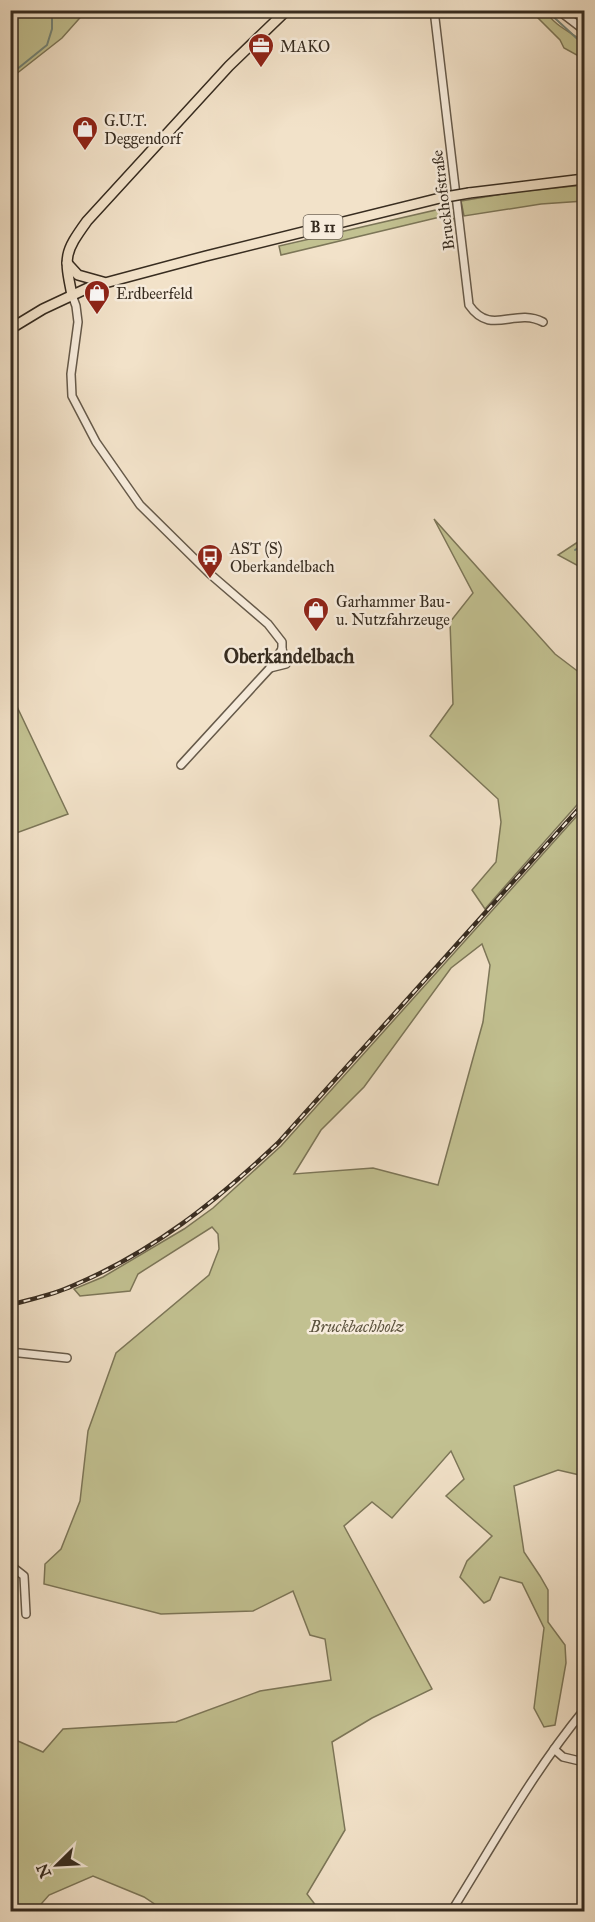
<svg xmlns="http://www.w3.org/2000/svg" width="595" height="1922" viewBox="0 0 595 1922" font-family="'IM FELL Great Primer',serif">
  <rect width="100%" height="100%" fill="#f2e2c9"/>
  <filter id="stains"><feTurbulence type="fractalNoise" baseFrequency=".00333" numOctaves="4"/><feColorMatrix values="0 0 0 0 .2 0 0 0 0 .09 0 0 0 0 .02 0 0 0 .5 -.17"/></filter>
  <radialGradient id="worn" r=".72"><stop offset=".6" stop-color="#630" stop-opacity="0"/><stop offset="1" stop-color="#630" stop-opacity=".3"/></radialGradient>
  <g fill="#c2c191" stroke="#7c7658" stroke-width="1.5" fill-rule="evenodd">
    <polygon points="25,11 86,11 62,38 11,78 11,24"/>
    <path d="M 531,11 L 546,11 C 553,25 572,33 584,42 L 584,59 L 564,48 L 560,40 Z"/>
    <polygon points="584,185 584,201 541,204 464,216 461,201 514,192"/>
    <polygon points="449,207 454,221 445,217 440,217 281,255 279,246"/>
    <polygon points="434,519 555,654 584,676 584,797 485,909 472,890 496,862 501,822 498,799 430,736 453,704 450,622 473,593"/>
    <polygon points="584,538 584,569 558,555"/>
    <polygon points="11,694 68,814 11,835 10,695"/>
    <path d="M 584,808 L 584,1476 L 558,1470 L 514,1486 L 524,1552 L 540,1576 L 548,1590 L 548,1622 L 565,1645 L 566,1663 L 555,1725 L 544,1727 L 534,1708 L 544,1628 L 522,1583 L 500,1577 L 490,1600 L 484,1603 L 460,1577 L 467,1561 L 492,1536 L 446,1496 L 464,1479 L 451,1451 L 392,1518 L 372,1502 L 344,1526 L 432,1689 L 372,1718 L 332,1742 L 345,1830 L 307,1894 L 320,1911 L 165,1911 L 144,1897 L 93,1876 L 49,1895 L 35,1911 L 11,1911 L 11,1738 L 43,1752 L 63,1729 L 176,1722 L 260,1691 L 331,1680 L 325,1639 L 310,1635 L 293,1591 L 253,1611 L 161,1614 L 44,1584 L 45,1564 L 61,1549 L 80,1501 L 88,1431 L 116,1353 L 209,1275 L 219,1249 L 218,1234 L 212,1227 L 138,1274 L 130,1291 L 80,1296 L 74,1289 L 103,1277 L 184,1229 L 213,1208 L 281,1146 ZM 482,944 L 490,965 L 483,1022 L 438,1185 L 373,1168 L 294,1174 L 321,1130 L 364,1087 L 451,968 Z"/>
  </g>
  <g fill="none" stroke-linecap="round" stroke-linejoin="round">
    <g stroke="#738478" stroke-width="2">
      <polyline points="67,10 75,10"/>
      <polyline points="546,10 584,45"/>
      <polyline points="10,67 16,70 47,45 52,29 52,10"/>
      <polyline points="575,550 584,544"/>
    </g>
    <defs>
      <g id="minor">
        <path d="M 434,10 L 469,305 C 491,337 514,307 543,322"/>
        <polyline points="558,10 584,30"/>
        <polyline points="72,295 76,306 78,322 71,374 72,396 96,442 140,505 210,574 268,624 282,642 282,649 270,668 181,765"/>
        <polyline points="270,668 286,664 282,649"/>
        <polyline points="10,1352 67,1358"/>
        <polyline points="10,1565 24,1576 26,1614"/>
        <polyline points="554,1749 563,1757 584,1762"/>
        <path d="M 451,1912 C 494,1843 533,1772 584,1710"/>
      </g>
      <g id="major">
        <polyline points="469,193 584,179"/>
        <polyline points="67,263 78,275 103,282"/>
        <path d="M 72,295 C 64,256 64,253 87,221 L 229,66 L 287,10"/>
        <polyline points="10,329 43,309 90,287 206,256 440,198"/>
      </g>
    </defs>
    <use href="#minor" stroke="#665a4a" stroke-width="10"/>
    <use href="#major" stroke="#372c20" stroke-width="12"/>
    <use href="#minor" stroke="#f7ecdc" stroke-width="7"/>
    <use href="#major" stroke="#f2e2c9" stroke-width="9"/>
    <defs>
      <path id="rail" d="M 10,1305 C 31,1299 53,1295 72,1286 C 153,1252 215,1202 278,1143 L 584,803"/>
    </defs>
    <use href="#rail" stroke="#372c20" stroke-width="4.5"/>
    <use href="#rail" stroke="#f7ecdc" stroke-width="2" stroke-dasharray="7" stroke-linecap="butt"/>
    <defs>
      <polyline id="major-bridge" points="440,198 469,193"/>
    </defs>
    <use href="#major-bridge" stroke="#372c20" stroke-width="12" stroke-linecap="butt"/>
    <use href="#major-bridge" stroke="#f2e2c9" stroke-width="9"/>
  </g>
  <defs>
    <symbol id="office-pin" viewBox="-11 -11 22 30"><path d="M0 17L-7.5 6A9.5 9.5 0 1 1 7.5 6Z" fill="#8f2418" stroke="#f7ecdc"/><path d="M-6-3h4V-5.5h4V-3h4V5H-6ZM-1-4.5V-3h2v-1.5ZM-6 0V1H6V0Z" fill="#fff"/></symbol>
    <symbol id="shop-pin" viewBox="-11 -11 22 30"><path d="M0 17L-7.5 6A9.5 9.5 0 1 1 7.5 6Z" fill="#8f2418" stroke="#f7ecdc"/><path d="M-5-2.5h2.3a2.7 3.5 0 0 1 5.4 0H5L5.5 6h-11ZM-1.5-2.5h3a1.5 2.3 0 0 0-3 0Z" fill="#fff"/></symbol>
    <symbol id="bus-pin" viewBox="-11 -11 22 30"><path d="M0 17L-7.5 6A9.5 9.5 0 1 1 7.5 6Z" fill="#8f2418" stroke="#f7ecdc"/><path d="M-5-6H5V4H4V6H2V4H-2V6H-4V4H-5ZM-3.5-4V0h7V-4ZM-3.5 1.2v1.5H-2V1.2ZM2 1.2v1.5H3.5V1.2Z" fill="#fff"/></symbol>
  </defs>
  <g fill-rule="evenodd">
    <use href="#office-pin" x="246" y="31" width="30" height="40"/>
    <use href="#shop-pin" x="70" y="114" width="30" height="40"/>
    <use href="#shop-pin" x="82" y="278" width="30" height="40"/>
    <use href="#bus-pin" x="195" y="542" width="30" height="40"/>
    <use href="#shop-pin" x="301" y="595" width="30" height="40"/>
  </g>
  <g text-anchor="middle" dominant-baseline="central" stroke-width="5" stroke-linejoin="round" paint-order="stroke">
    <rect fill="#f7ecdc" stroke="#716658" stroke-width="1.5" x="303.5" y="215" width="39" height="24" rx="4.5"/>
    <g font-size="15" font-weight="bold" fill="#372c20">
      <text x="323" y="227">B 11</text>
    </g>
    <g font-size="16" fill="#372c20" stroke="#f7ecdc" text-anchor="start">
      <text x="280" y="46">MAKO</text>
      <text x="104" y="120">G.U.T.<tspan x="104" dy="18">Deggendorf</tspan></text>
      <text x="116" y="293">Erdbeerfeld</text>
      <text x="230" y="548">AST (S)<tspan x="230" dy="18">Oberkandelbach</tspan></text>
      <text x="336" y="601">Garhammer Bau-<tspan x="336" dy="18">u. Nutzfahrzeuge</tspan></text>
    </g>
    <g font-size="16" fill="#372c20" stroke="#f7ecdc">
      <text transform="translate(443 200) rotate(-97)">Bruckhofstraße</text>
    </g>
    <g font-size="16" font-style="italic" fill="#5a513c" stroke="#f7ecdc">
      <text x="357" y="1326">Bruckbachholz</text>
    </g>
    <g font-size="20" font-weight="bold" fill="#372c20" stroke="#f7ecdc">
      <text x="289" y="656">Oberkandelbach</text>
    </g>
  </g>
  <rect width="595" height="1922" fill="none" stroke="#f2e2c9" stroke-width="36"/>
  <rect x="12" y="12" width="571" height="1898" fill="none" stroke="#372c20" stroke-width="3"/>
  <rect x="18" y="18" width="559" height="1886" fill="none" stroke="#372c20" stroke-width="1.5"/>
  <g transform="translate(57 1865) rotate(246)" stroke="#f7ecdc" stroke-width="4.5" paint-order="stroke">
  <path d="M0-4.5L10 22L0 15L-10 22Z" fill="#372c20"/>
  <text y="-9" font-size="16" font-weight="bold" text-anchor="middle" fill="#372c20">N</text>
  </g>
  <rect width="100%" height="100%" filter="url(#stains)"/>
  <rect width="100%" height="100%" fill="url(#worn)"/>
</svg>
